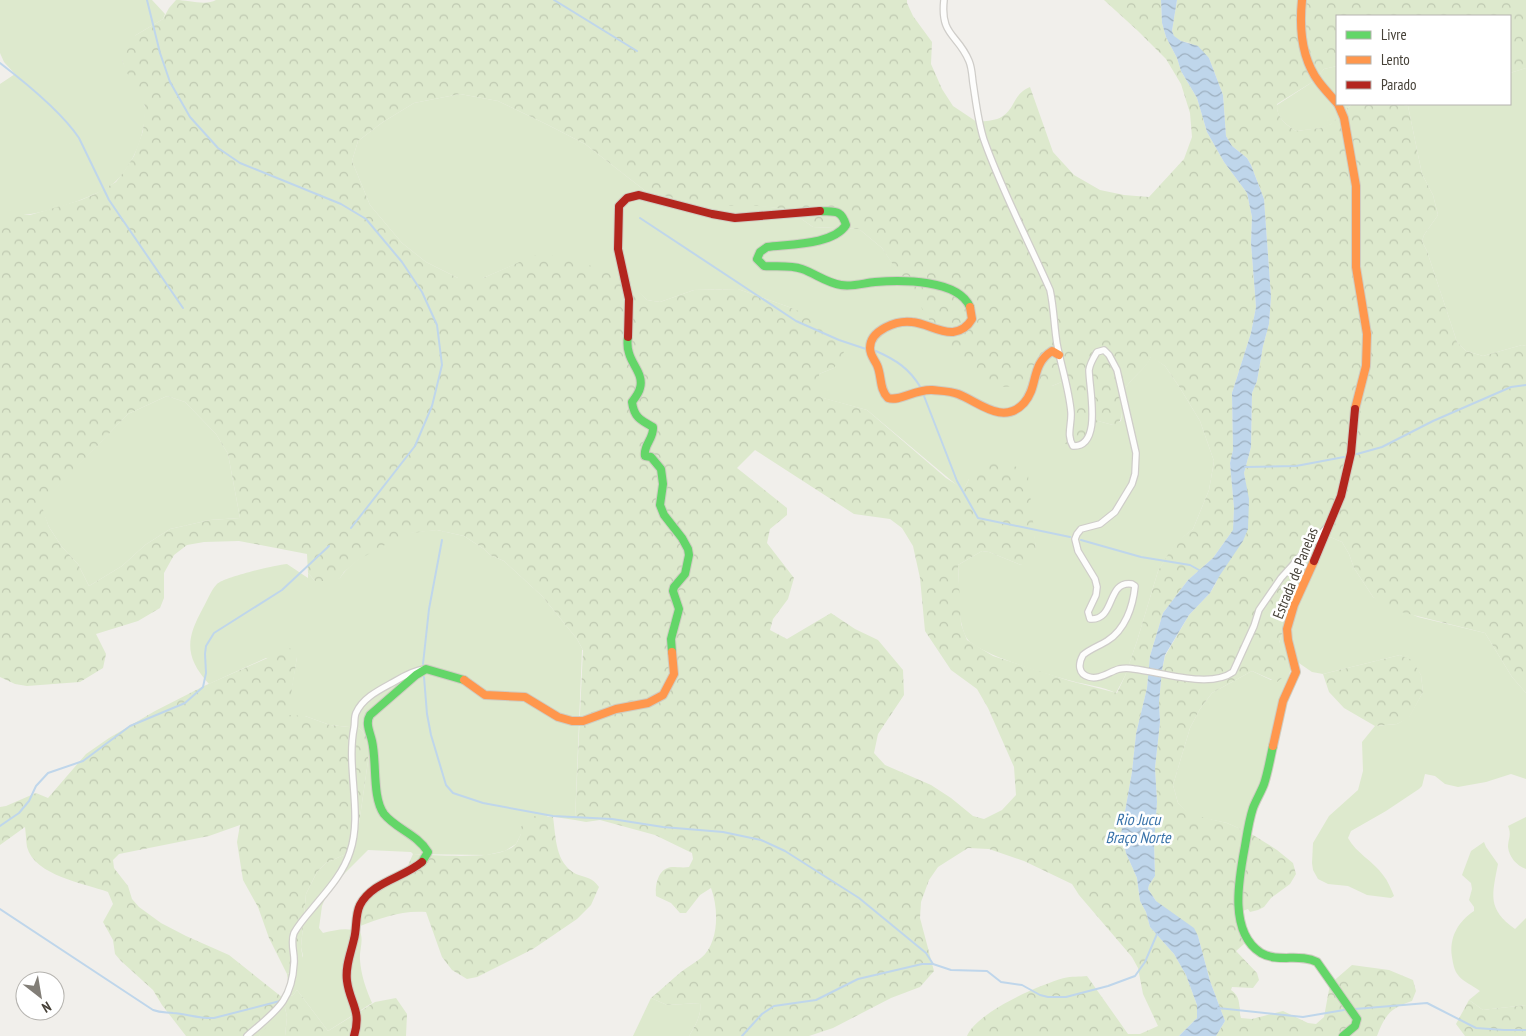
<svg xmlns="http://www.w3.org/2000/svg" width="1526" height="1036" viewBox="0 0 1526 1036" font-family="'PT Sans Narrow',sans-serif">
  <defs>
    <pattern id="forest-crowns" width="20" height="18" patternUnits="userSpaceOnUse" patternTransform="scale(1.25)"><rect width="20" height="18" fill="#dde9cd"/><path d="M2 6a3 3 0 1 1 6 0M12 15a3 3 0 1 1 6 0" fill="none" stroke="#bfc9b1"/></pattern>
    <pattern id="water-waves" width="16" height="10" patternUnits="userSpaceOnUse" patternTransform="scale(1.25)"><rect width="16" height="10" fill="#bfd6eb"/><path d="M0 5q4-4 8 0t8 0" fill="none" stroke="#9dafbf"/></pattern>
  </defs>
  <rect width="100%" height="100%" fill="#f1efeb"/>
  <g fill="#dde9cd">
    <path d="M 0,0 L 152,0 L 165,14 L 163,19 L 136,35 L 122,60 C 126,72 145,97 145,108 C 146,132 134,164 116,181 C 102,195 51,211 31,214 C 21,216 10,215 0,215 L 0,84 L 15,74 L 4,62 L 0,53 Z"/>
    <path d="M 1337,66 L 1337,104 L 1352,104 C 1347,108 1343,114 1338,119 C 1327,130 1311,129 1296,131 C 1286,125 1276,117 1277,105 L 1314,81 L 1324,69 Z"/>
    <polygon points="1526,68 1526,346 1522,345 1483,356 1466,351 1457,342 1427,251 1422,241 1424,235 1438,215 1433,195 1422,174 1408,106 1400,104 1510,104 1510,73"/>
    <path d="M 460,94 L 498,101 L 548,125 L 585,144 L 648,193 L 787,209 L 813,227 L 859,229 L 882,248 L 899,273 L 1038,380 L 1041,378 L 1052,386 L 1064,381 L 1068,383 L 1072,390 L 1073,403 L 1083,446 C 1091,439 1091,429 1098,421 L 1113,425 L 1121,421 C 1123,412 1121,401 1124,392 C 1129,378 1145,371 1151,356 L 1165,366 L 1180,388 L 1200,421 L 1214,461 L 1209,490 L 1193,529 L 1175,544 L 1158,571 L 1137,641 L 1125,676 L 1116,693 C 1102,686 1086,685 1072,681 C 1053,676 973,653 966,637 C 956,616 960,588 958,565 L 982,551 L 989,552 L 1021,565 L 1036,549 L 1034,535 L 969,479 L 966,485 L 962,489 L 959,487 L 867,410 L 819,397 L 819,374 L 834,368 L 803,314 L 789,307 L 738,289 L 694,290 L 660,302 L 647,300 L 634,288 L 518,263 L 483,278 L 458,278 L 426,262 L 402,243 L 370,205 L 352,161 L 358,141 L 383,122 L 414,103 Z"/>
    <polygon points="167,396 185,402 216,434 228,454 240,518 210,520 170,529 145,545 122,566 89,586 78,564 62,547 49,527 40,504 128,414"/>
    <path d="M 437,530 L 464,536 L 484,549 L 490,555 L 504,561 L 542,596 L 577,639 L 583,650 L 582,650 L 575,820 L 548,816 L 521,834 L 516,844 L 505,851 L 487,855 L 413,854 L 411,852 L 368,850 L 329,889 L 322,906 L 319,928 L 323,933 C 336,930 347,927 360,932 C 364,940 359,951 360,960 C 361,975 366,989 372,1003 L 328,1031 L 297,990 L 293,995 L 290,996 L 287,974 L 293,974 L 303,956 L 301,947 L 306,894 L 317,872 L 326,863 L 346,854 L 352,842 L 359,824 L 368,761 L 368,738 L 359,728 L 330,725 L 305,716 L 287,716 L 297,657 L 266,658 L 209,684 C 184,656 186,639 203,608 C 207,601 211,590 217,584 C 225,577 275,565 287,564 L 308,578 L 308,573 L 315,581 L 340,578 C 352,559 387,540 409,533 C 418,531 428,531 437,530 Z"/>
    <path d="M 1330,537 L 1342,542 L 1349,554 L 1354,568 L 1373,597 L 1418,617 L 1485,633 L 1512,677 L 1526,693 L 1526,779 L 1511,774 L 1486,782 L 1458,787 L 1445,784 L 1435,776 L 1425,774 L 1422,786 L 1419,789 L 1386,811 L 1351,831 L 1348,838 C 1356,853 1373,861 1383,875 C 1388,881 1391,889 1394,896 L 1391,898 L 1367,895 L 1348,886 L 1328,884 L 1318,879 L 1313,870 L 1312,863 L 1313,843 L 1329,816 L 1358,790 L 1363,771 L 1362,742 L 1375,726 L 1397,724 L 1409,717 L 1423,692 L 1421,675 L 1411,660 L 1400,655 L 1323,674 L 1312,672 L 1293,659 L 1262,788 L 1245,831 L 1227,823 L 1189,815 L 1178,803 L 1173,785 L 1190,728 L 1200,709 L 1212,693 L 1252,671 L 1271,680 L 1280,680 L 1279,643 L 1289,611 L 1293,574 L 1303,557 L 1316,543 Z"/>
    <path d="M 1526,817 L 1526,869 C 1517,866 1509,857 1508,847 C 1508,839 1512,835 1508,826 Z"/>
    <path d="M 1484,842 L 1486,847 L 1498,864 C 1492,895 1487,909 1515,929 L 1526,918 L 1526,1005 L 1483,1010 L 1469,1000 L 1480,991 C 1474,986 1463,982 1458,975 C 1454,970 1453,963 1452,957 C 1449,937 1458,922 1474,911 L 1474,907 L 1469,900 L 1472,889 L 1471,883 L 1462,875 L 1471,851 Z"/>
    <path d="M 651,998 L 667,1005 L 700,1003 C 702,1015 695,1026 689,1036 L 633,1036 Z"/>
    <polygon points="281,1002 284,1003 287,1017 285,1036 259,1036"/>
  </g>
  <g fill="url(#forest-crowns)" fill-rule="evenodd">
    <path d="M 176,0 C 188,0 206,6 216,0 L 907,0 L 907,3 L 913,16 L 932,42 L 931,64 L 942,89 L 953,106 L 977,122 C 985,121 996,121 1003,116 C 1016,107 1013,94 1030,87 L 1053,152 L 1074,175 L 1100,190 L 1124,195 L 1149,197 L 1184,159 L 1192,137 L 1190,113 L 1181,84 L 1166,59 L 1138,31 L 1104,0 L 1161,0 L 1162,23 L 1166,37 L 1177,58 L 1181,71 L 1197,98 L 1207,132 L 1224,162 L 1247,193 L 1252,217 L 1251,243 L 1256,307 L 1251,333 L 1232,393 L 1233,450 L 1230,463 L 1234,508 L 1233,530 L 1213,558 L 1188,580 L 1163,613 L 1150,656 L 1147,688 L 1136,734 L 1132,772 L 1121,834 L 1126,853 L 1137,878 L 1140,901 L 1146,912 L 1150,927 L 1174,954 L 1186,975 L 1197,1005 L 1197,1018 L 1179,1036 L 967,1036 C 977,1012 1039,985 1064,978 C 1071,976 1080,977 1087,976 L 1128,1034 L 1140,1034 L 1158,1026 L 1143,994 L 1138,968 L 1132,957 L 1079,895 L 1072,884 L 1024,861 L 989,849 L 968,848 L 938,867 L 929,880 L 921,902 L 920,918 L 934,971 L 920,987 L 891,998 L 833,1028 L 809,1036 L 689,1036 C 695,1026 702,1015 700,1003 L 667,1005 L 651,998 C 662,989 671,980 681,972 C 687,967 695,963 701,958 C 719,943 719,909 711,888 L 700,895 L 686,913 L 680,913 L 671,903 L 656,896 C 655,885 658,868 672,867 C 678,867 683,868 689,867 L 693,859 L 692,853 L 655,835 L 600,820 L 586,822 L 575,820 L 583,650 L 577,639 L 542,596 L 504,561 L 490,555 L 484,549 L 464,536 L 437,530 L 411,533 L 392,541 L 358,560 L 344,572 L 340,578 L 333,581 L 315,581 L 308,573 L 307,554 L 239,541 L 204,542 L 187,545 L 174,555 L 164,573 L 164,598 L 160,608 L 138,621 L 96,634 L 106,654 L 103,668 L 80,682 L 27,686 L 15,684 L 0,677 L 0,215 L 30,215 L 81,200 L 95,194 L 116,182 L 125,170 L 134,156 L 143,131 L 145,106 L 126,71 L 122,60 L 122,50 L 136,35 L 163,19 L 169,8 ZM 460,94 L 498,101 L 548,125 L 585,144 L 648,193 L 719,206 L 758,206 L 787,209 L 813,227 L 859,229 L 882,248 L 936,330 L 976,372 L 1002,387 L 1025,386 L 1041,379 L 1046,385 L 1052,386 L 1064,381 L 1068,383 C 1073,394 1075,422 1070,432 C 1068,436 1066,438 1064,443 L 1069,446 L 1083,446 C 1092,439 1091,430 1098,421 L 1113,425 L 1118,424 C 1125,415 1120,403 1124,392 C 1129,378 1145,371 1151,357 L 1165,366 L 1180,388 L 1200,421 L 1214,461 L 1209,490 L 1193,529 L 1175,543 L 1158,571 L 1137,641 L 1125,676 L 1117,693 L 1070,681 L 993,656 L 967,640 L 961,624 L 958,565 L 982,551 L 989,552 L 1021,565 L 1033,559 L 1036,549 L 1028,475 L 1017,467 L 994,460 L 973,471 L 966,485 L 962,488 L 946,478 L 867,410 L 820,397 L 819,374 L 834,368 L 844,352 L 841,339 L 830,327 L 817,319 L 789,307 L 738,289 L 694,290 L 660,302 L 647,300 L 635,288 L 619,277 L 571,258 L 538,254 L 483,278 L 458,278 L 426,262 L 402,243 L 370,205 L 352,161 L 358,141 L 383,122 L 414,103 ZM 167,396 L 185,402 L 216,434 L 228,454 L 240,518 L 210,520 L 170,529 L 145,545 L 122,566 L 89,586 L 78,564 L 62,547 L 49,527 L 41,504 L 128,414 ZM 755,450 L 854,514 L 890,519 L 902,528 L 913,546 L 920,578 L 925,631 L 951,670 L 977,689 L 988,708 L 1014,767 L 1016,795 L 1002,810 L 984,819 L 973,816 L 951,798 L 931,785 L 885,765 L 874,753 L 878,734 L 904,695 L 903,670 L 878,640 L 855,629 L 831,613 L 787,639 L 770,630 L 773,619 L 788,599 L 794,578 L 767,543 L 770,529 L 787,515 L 787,508 L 737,468 Z"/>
    <path d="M 1177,0 L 1526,0 L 1526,68 L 1510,73 L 1510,16 L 1337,16 L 1337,66 L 1324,69 L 1314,81 L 1277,104 C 1276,117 1286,125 1296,131 L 1320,128 L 1331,124 L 1352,104 L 1400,104 L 1408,106 L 1422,174 L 1433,195 L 1438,215 L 1424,235 L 1422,241 L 1427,251 L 1457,342 L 1466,351 L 1483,356 L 1522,345 L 1526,346 L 1526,693 L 1512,677 L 1485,633 L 1393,610 L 1373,597 L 1354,568 L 1349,554 L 1342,542 L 1330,537 L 1316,543 L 1303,557 L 1293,574 L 1289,611 L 1279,643 C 1288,653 1292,673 1277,682 L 1252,671 L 1212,693 L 1200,709 L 1190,728 L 1173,785 L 1178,803 L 1189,814 L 1227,823 L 1250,833 L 1277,850 L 1293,863 L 1296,874 L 1290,884 L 1271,898 L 1264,907 L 1258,910 L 1250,912 L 1248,909 L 1237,913 L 1239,930 L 1244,944 L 1236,951 L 1257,973 L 1259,980 L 1253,988 L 1232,987 L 1231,990 C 1242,998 1238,1006 1241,1018 L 1252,1019 L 1283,1011 L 1308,1023 L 1316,1024 L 1324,1017 L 1330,984 L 1352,965 L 1389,970 L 1413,980 L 1416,991 L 1412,1001 C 1390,1008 1385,1015 1377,1036 L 1216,1036 L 1225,1021 L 1210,981 L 1198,936 L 1156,901 L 1148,889 L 1149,885 L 1155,876 L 1154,843 L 1157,802 L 1155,768 L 1160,722 L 1159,702 L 1162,670 L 1165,656 L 1189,615 L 1210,593 L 1216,583 L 1246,485 L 1244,473 L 1251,447 L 1252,393 L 1257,381 L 1263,346 L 1269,324 L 1271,297 L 1264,199 L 1251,165 L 1247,158 L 1232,146 L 1226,136 L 1223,95 L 1209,58 L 1190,43 L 1181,41 L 1174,37 L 1172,31 Z"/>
    <path d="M 290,648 L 297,657 L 288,715 L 305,716 L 330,725 L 359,728 L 368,738 L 368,761 L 359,824 L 352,842 L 346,854 L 326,863 L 317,872 L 306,894 L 301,947 L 303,960 L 296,972 L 287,974 L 269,938 L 258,907 L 243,880 L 237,842 L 240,825 L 209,836 L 119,854 L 113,860 L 114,868 L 128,886 L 132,899 L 139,907 L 161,923 L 186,936 L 229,955 L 283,998 L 293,995 L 297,990 L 328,1031 L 375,1002 L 396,998 L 407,1014 L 406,1036 L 285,1036 L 287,1017 L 283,998 L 268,1025 L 259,1036 L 186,1036 L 162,1005 L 153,990 L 121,961 L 115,954 L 113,940 L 103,922 L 113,904 L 108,892 C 84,883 35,876 27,847 C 26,841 26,834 25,827 L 0,845 L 0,807 L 6,806 L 36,793 L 48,798 L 86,754 L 109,738 L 155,711 L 204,686 Z"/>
    <polygon points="1400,655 1412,660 1421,675 1423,692 1409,718 1397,724 1375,726 1344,708 1329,692 1323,674"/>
    <path d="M 535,816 L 553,817 C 556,837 555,863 576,874 C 586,878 592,877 599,887 L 591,905 L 577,919 L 533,949 L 477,977 L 467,979 L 452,970 L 442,957 L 426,912 C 402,910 380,918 358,927 L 359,904 L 406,870 L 413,854 C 437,855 498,861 515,845 C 518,842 519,837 521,834 L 519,830 L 525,821 Z"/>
    <polygon points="1469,1000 1483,1010 1526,1005 1526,1036 1465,1036 1456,1024"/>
  </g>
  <polygon fill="url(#water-waves)" points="1161,0 1177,0 1172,31 1174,36 1181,41 1198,46 1209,58 1223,95 1226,136 1232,146 1247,158 1251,165 1264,199 1271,297 1269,324 1263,346 1257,381 1252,393 1251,447 1244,473 1249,499 1248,529 1243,541 1220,575 1210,593 1189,615 1165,655 1162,670 1159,702 1160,722 1155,768 1157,802 1154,843 1155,876 1149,885 1148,889 1156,901 1194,928 1198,936 1210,981 1225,1021 1216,1036 1179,1036 1197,1018 1197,1005 1186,975 1174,954 1150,927 1146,912 1140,901 1137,878 1126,853 1121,834 1132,772 1136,734 1147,688 1150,656 1163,613 1188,580 1213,558 1233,530 1234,508 1230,463 1233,450 1232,393 1251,333 1256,307 1251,243 1252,217 1247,193 1224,162 1207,132 1197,98 1181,71 1177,58 1166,37 1162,23"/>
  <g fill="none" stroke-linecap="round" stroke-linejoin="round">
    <g stroke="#bfd6eb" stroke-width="2">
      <polyline points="147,0 160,53 170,82 190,117 218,148 240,163 341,204 366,219 402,262 422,292 437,325 442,365 432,406 415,446 351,528"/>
      <polyline points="554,0 637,51"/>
      <path d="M 0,63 C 26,83 61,111 79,138 L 109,200 L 183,308"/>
      <polyline points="640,218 796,321 839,340 866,349"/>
      <path d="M 876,351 C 896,360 909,368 921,388"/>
      <polyline points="924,396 957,481 978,518 1070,537"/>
      <polyline points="1357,454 1382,447 1433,421 1511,387 1526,385"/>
      <polyline points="1245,467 1296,466 1344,457"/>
      <polyline points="1081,540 1141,557 1190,565 1199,570"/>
      <polyline points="423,664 429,609 442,540"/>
      <polyline points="424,677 427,714 431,735 446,785 453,793 483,803 553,816 612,819 663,827 723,832 761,840 785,851 859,898 926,953 933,964"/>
      <polyline points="0,826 19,813 29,801 36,786 48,773 83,761 130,726 185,703 203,687 206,673 205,654 206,646 214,633 282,590 329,546"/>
      <path d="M 0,909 L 153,1010 C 161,1013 166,1012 173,1013 C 187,1014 200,1019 214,1018 L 280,1001"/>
      <polyline points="1218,1008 1303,1017 1344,1010"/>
      <polyline points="1355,1009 1427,1003 1476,1028 1504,1030 1526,1030"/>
      <polyline points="742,1036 762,1014 774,1006 816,1000 858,979 922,964 933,964 951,970 987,971 1001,982 1022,985 1040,995 1048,997 1066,997 1108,986 1135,976 1145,962 1157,934"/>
    </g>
    <defs>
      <g id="street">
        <path d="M 944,0 C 940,36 958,34 969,61 C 972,68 972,76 973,83 C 976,102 978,122 984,140 C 1002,191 1028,240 1050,290 C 1054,308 1054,326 1057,344 C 1061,366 1069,389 1071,412 C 1072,424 1066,435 1073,446 C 1103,447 1089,388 1089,370 C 1090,363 1094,357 1097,352 L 1104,350 L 1109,355 L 1117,370 L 1136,453 L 1135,474 L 1132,484 L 1115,512 L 1100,524 L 1081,529 L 1077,534 L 1075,539 L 1078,551 L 1095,579 L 1097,587 L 1096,595 L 1088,612 L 1090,619 C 1116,621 1106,580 1132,584 L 1135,586 C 1133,607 1125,630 1107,641 C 1099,646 1090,649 1083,655 C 1078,664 1078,674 1089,677 C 1099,680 1109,672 1119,669 C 1124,668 1129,668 1134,669 C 1161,672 1210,689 1233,672 L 1254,626 L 1259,610 L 1281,578 L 1327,527"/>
        <path d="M 247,1036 C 274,1012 292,1003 294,963 C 295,953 290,943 294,933 C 299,924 306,916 312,909 C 326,892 343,874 350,852 C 363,814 346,768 354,728 C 355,724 354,717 356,713 C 362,699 377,691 390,684 C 401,678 411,671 424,669"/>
      </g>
      <g id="fast">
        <path d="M 820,211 C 835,212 841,209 846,225 C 833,245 789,244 767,247 L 760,252 L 757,259 L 764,266 C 777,267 790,265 802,269 C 816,274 827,283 841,285 C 853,287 864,283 875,282 C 901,280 958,279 970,307"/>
        <path d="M 628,337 C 627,343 627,347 629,353 C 632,365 644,375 640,388 C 639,393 635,398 632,402 C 634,417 640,420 653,427 C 654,439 643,445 645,456 L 651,457 L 661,469 L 663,484 L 660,505 L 664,515 L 682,538 L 688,549 L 689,555 L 685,574 L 674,587 L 673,591 L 679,609 L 671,639 L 672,652"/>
        <path d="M 1273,746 C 1270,759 1268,772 1264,784 C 1261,792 1256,800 1253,808 C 1249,820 1247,834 1245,846 C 1239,878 1228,932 1261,953 C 1278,963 1300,953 1317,962 L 1357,1019 L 1355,1026 L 1343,1036"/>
        <path d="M 422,862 L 428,852 C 417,834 396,829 384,814 C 372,798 377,762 372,741 C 370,732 365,723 370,715 L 416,675 L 426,669 L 464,680"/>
      </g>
      <g id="slow">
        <path d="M 1302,0 C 1299,29 1301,58 1319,82 C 1325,90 1331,96 1337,103"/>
        <polyline points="1338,104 1344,118 1356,186 1356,267 1367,334 1366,366 1355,409"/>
        <path d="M 970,307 L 972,319 C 968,326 961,331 953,332 C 939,333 926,323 912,322 C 897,320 870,330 870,348 C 870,355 874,359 877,365 C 882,376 879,389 888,398 C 900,402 915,389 932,390 C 941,391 950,391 958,394 C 979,402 1003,426 1024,403 C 1039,386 1030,365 1052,351 L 1059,355"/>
        <polyline points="464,680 485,695 525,697 558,717 572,721 583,721 616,709 648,703 663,695 674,674 672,652"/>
        <polyline points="1273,746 1283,701 1296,672 1288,640 1287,629 1294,605 1314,561"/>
      </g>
      <g id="jam">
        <polyline points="628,337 629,299 618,249 619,206 627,198 639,195 712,214 735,218 820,211"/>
        <polyline points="1314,561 1341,496 1351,453 1355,409"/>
        <path d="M 354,1036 C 362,1010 350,1004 347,981 C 345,966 351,953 354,939 C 357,929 355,915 360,905 C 372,882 403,878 422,862"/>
      </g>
    </defs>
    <use href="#street" stroke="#cfcdc9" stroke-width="8"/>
    <use href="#fast" stroke="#cfccc2" stroke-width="10"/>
    <use href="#slow" stroke="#cfccc2" stroke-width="10"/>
    <use href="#jam" stroke="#cfccc2" stroke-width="10"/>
    <use href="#street" stroke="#fdfdfc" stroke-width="5.5"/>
    <use href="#fast" stroke="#63d668" stroke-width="8"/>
    <use href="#slow" stroke="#ff974d" stroke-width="8"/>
    <use href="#jam" stroke="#b3261e" stroke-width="8"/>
  </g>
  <g text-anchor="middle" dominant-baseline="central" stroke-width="5" stroke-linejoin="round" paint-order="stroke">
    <g font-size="15" fill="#464138" stroke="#fff">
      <text transform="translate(1295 573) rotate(-68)">Estrada de Panelas</text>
    </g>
    <g font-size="16" font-style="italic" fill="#3973aa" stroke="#fff">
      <text x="1138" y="819">Rio Jucu<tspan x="1138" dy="18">Braço Norte</tspan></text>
    </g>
  </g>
  <rect x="1336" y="15" width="175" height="90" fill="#ffffff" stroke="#b5b3af"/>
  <rect x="1346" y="31" width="25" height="8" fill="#63d668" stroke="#b5b3af"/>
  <text x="1381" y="40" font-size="15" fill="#464138">Livre</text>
  <rect x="1346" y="56" width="25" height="8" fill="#ff974d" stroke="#b5b3af"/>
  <text x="1381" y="65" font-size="15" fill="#464138">Lento</text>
  <rect x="1346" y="81" width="25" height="8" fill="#b3261e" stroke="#b5b3af"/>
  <text x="1381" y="90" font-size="15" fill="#464138">Parado</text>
  <g transform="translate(40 996) rotate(149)"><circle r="24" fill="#ffffff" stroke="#b5b3af"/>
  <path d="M0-4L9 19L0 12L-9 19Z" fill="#827e77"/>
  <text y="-8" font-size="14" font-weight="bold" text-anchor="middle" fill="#464138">N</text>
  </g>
</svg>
